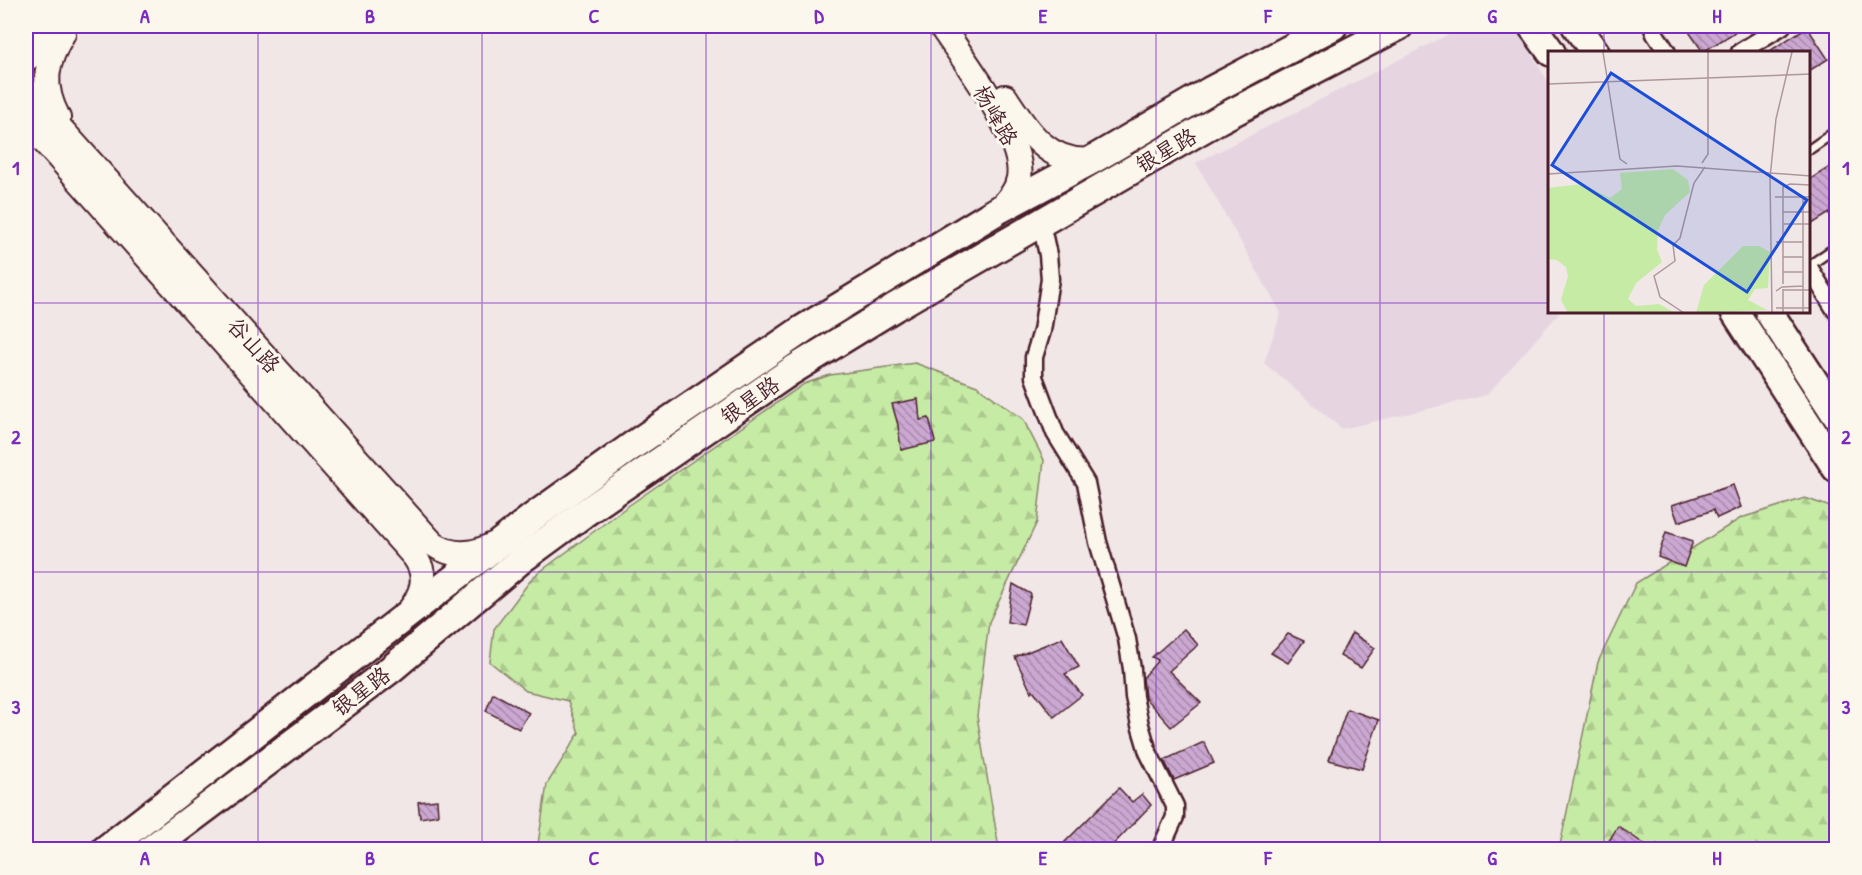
<svg xmlns="http://www.w3.org/2000/svg" width="1862" height="875" viewBox="0 0 1862 875" font-family="'Patrick Hand','LXGW WenKai TC',sans-serif">
  <defs>
    <pattern id="forest-firs" width="22" height="20" patternUnits="userSpaceOnUse" patternTransform="scale(1.5)"><rect width="22" height="20" fill="#c6eba5"/><path d="M5 1l3.5 6h-7zM16 11l3.5 6h-7z" fill="#acc98e"/></pattern>
    <pattern id="building-back-hatch" width="6" height="6" patternUnits="userSpaceOnUse" patternTransform="scale(1.5)"><rect width="6" height="6" fill="#cba8d2"/><path d="M-1 5l2 2M0 0l6 6M5-1l2 2" fill="none" stroke="#a788ab"/></pattern>
  </defs>
  <rect width="100%" height="100%" fill="#f1e7e7"/>
  <filter id="ink" filterUnits="userSpaceOnUse"><feTurbulence type="fractalNoise" baseFrequency=".0167" numOctaves="2"/><feDisplacementMap in="SourceGraphic" scale="12" xChannelSelector="R" yChannelSelector="G"/><feConvolveMatrix kernelMatrix="1 2 1 2 8 2 1 2 1" color-interpolation-filters="sRGB"/></filter>
  <g filter="url(#ink)">
    <polygon fill="#e6d4e1" points="1465,26 1495,26 1520,35 1550,85 1550,312 1560,312 1487,395 1342,429 1264,363 1281,313 1196,163"/>
    <g fill="url(#forest-firs)" stroke="#888568" stroke-width="1.5">
      <polygon points="915,363 977,386 1023,419 1044,460 1037,522 989,622 977,716 999,849 528,849 538,844 547,784 579,733 568,701 526,691 490,662 494,629 533,577 628,506 804,384 830,375"/>
      <polygon points="1805,498 1836,509 1836,849 1559,850 1598,662 1636,583 1741,518"/>
    </g>
    <g fill="url(#building-back-hatch)" stroke="#4a1f2b" stroke-width="1.5">
      <polygon points="1685,26 1745,26 1703,52"/>
      <polygon points="1807,27 1828,59 1809,71 1809,52 1768,52"/>
      <polygon points="1836,163 1836,209 1809,226 1809,180"/>
      <polygon points="918,399 920,420 929,418 935,442 901,450 898,425 892,404"/>
      <polygon points="1733,485 1741,507 1717,518 1713,510 1678,522 1672,505"/>
      <polygon points="1666,532 1693,541 1684,567 1658,557"/>
      <polygon points="1013,584 1031,594 1023,625 1007,622"/>
      <polygon points="1184,629 1198,645 1169,671 1201,703 1171,727 1145,698 1143,678 1158,660 1152,657"/>
      <polygon points="1352,633 1375,648 1361,668 1340,656"/>
      <polygon points="1288,634 1304,641 1288,663 1271,653"/>
      <polygon points="1062,638 1079,667 1065,674 1082,695 1054,717 1033,690 1031,692 1015,657"/>
      <polygon points="493,693 529,713 519,729 486,711"/>
      <polygon points="1347,709 1379,720 1362,769 1329,760"/>
      <polygon points="1204,742 1214,763 1174,780 1164,760"/>
      <polygon points="1119,788 1132,802 1142,794 1151,805 1109,849 1071,849 1064,843"/>
      <polygon points="437,800 438,815 420,818 418,802"/>
      <polygon points="1618,826 1651,849 1640,849 1623,845 1621,849 1604,849"/>
    </g>
    <g fill="none" stroke-linecap="round" stroke-linejoin="round">
      <defs>
        <g id="service">
          <polyline points="1810,149 1836,131"/>
          <polyline points="1810,265 1836,247"/>
        </g>
        <g id="minor">
          <polyline points="1652,26 1655,34 1667,52"/>
          <polyline points="1740,52 1782,26"/>
          <polyline points="1041,223 1048,255 1050,279 1042,331 1034,357 1034,377 1055,433 1086,483 1098,542 1127,639 1132,669 1134,697 1140,725 1148,752 1175,806 1175,817 1160,850"/>
          <polyline points="1810,269 1836,311"/>
        </g>
        <g id="secondary">
          <path d="M 941,26 C 963,59 1026,140 1019,178 C 1017,191 1008,200 1000,209"/>
          <polyline points="26,30 41,26"/>
          <polyline points="26,59 60,35"/>
          <path d="M 26,90 L 433,544 C 452,557 472,556 493,545"/>
          <path d="M 1005,97 C 1027,130 1048,165 1092,160"/>
          <path d="M 58,118 C 41,85 45,64 63,33"/>
          <path d="M 26,121 L 414,556 C 430,577 422,595 407,614"/>
        </g>
        <g id="primary">
          <polyline points="1532,26 1551,52"/>
          <polyline points="1576,26 1595,52"/>
          <polyline points="1735,312 1836,468"/>
          <polyline points="1769,312 1836,415"/>
          <polyline points="105,850 533,517 632,446 803,329 1000,209 1092,160 1210,91 1333,26"/>
          <polyline points="150,850 391,669 523,558 583,514 791,371 895,307 1220,119 1399,26"/>
        </g>
      </defs>
      <use href="#service" stroke="#4a1f2b" stroke-width="13"/>
      <use href="#minor" stroke="#4a1f2b" stroke-width="21"/>
      <use href="#secondary" stroke="#4a1f2b" stroke-width="28"/>
      <use href="#primary" stroke="#4a1f2b" stroke-width="32"/>
      <use href="#service" stroke="#fbf7ec" stroke-width="8"/>
      <use href="#minor" stroke="#fbf7ec" stroke-width="16"/>
      <use href="#secondary" stroke="#fbf7ec" stroke-width="24"/>
      <use href="#primary" stroke="#fbf7ec" stroke-width="27"/>
    </g>
  </g>
  <path fill="none" stroke="#7b2cbf" stroke-width="1.5" stroke-opacity="0.55" d="M 258,26 L 258,850M 482,26 L 482,850M 706,26 L 706,850M 931,26 L 931,850M 1156,26 L 1156,850M 1380,26 L 1380,850M 1604,26 L 1604,52M 26,303 L 1550,303M 1810,303 L 1836,303M 1604,312 L 1604,850M 26,572 L 1836,572"/>
  <g text-anchor="middle" dominant-baseline="central" stroke-width="6" stroke-linejoin="round" paint-order="stroke">
    <g font-size="22" fill="#4a1f2b" stroke="#fbf7ec">
      <text transform="translate(996 115) rotate(60)">杨峰路</text>
      <text transform="translate(1166 150) rotate(-30)">银星路</text>
      <text transform="translate(254 345) rotate(48)">谷山路</text>
      <text transform="translate(750 400) rotate(-35)">银星路</text>
      <text transform="translate(361 691) rotate(-37)">银星路</text>
    </g>
  </g>
  <g transform="translate(1548 51)">
    <rect width="262" height="262" fill="#f1e7e7"/>
    <path d="M 125,118 L 140,129 L 142,141 L 117,164 L 110,179 L 109,199 L 114,211 L 88,232 L 80,248 L 88,255 L 111,253 L 127,262 L 20,262 L 13,249 L 20,225 L 18,216 L 9,209 L 0,208 L 0,137 L 34,133 L 62,147 L 74,138 L 72,122 ZM 195,195 L 211,195 L 222,201 L 220,237 L 207,238 L 200,249 L 219,259 L 148,262 L 156,234 Z" fill="#c6eba5"/>
    <path fill="none" stroke="#ae979c" stroke-width="1.5" d="M 55,1 L 72,108 L 79,113M 0,33 L 263,23M 154,112 L 160,103 L 160,1M 0,123 L 129,115 L 263,125M 227,146 L 263,146M 255,146 L 255,262M 235,161 L 263,161M 235,173 L 263,173M 228,191 L 255,191M 235,206 L 255,206M 235,221 L 255,221M 235,233 L 235,136 L 242,133 L 263,134M 235,238 L 235,262M 235,239 L 263,239M 228,240 L 234,236 L 255,235M 228,257 L 263,257M 136,262 L 112,246 L 106,225 L 127,210 L 125,194 L 132,187 L 146,132 L 157,116M 224,262 L 222,127 L 228,68 L 244,1"/>
    <path fill="#1d4ed8" fill-opacity="0.15" stroke="#1d4ed8" stroke-width="3" d="M 63,22 L 259,149 L 199,241 L 4,114 Z"/>
    <rect width="262" height="262" fill="none" stroke="#4a1f2b" stroke-width="3"/>
  </g>
  <rect width="1862" height="875" fill="none" stroke="#fbf7ec" stroke-width="66"/>
  <rect x="33" y="33" width="1796" height="809" fill="none" stroke="#7b2cbf" stroke-width="2"/>
  <g font-size="20" text-anchor="middle" font-weight="bold" fill="#7b2cbf">
    <text x="145" y="23">A</text>
    <text x="370" y="23">B</text>
    <text x="594" y="23">C</text>
    <text x="819" y="23">D</text>
    <text x="1043" y="23">E</text>
    <text x="1268" y="23">F</text>
    <text x="1492" y="23">G</text>
    <text x="1717" y="23">H</text>
    <text x="16" y="175">1</text>
    <text x="1846" y="175">1</text>
    <text x="16" y="444">2</text>
    <text x="1846" y="444">2</text>
    <text x="16" y="714">3</text>
    <text x="1846" y="714">3</text>
    <text x="145" y="865">A</text>
    <text x="370" y="865">B</text>
    <text x="594" y="865">C</text>
    <text x="819" y="865">D</text>
    <text x="1043" y="865">E</text>
    <text x="1268" y="865">F</text>
    <text x="1492" y="865">G</text>
    <text x="1717" y="865">H</text>
  </g>
</svg>
